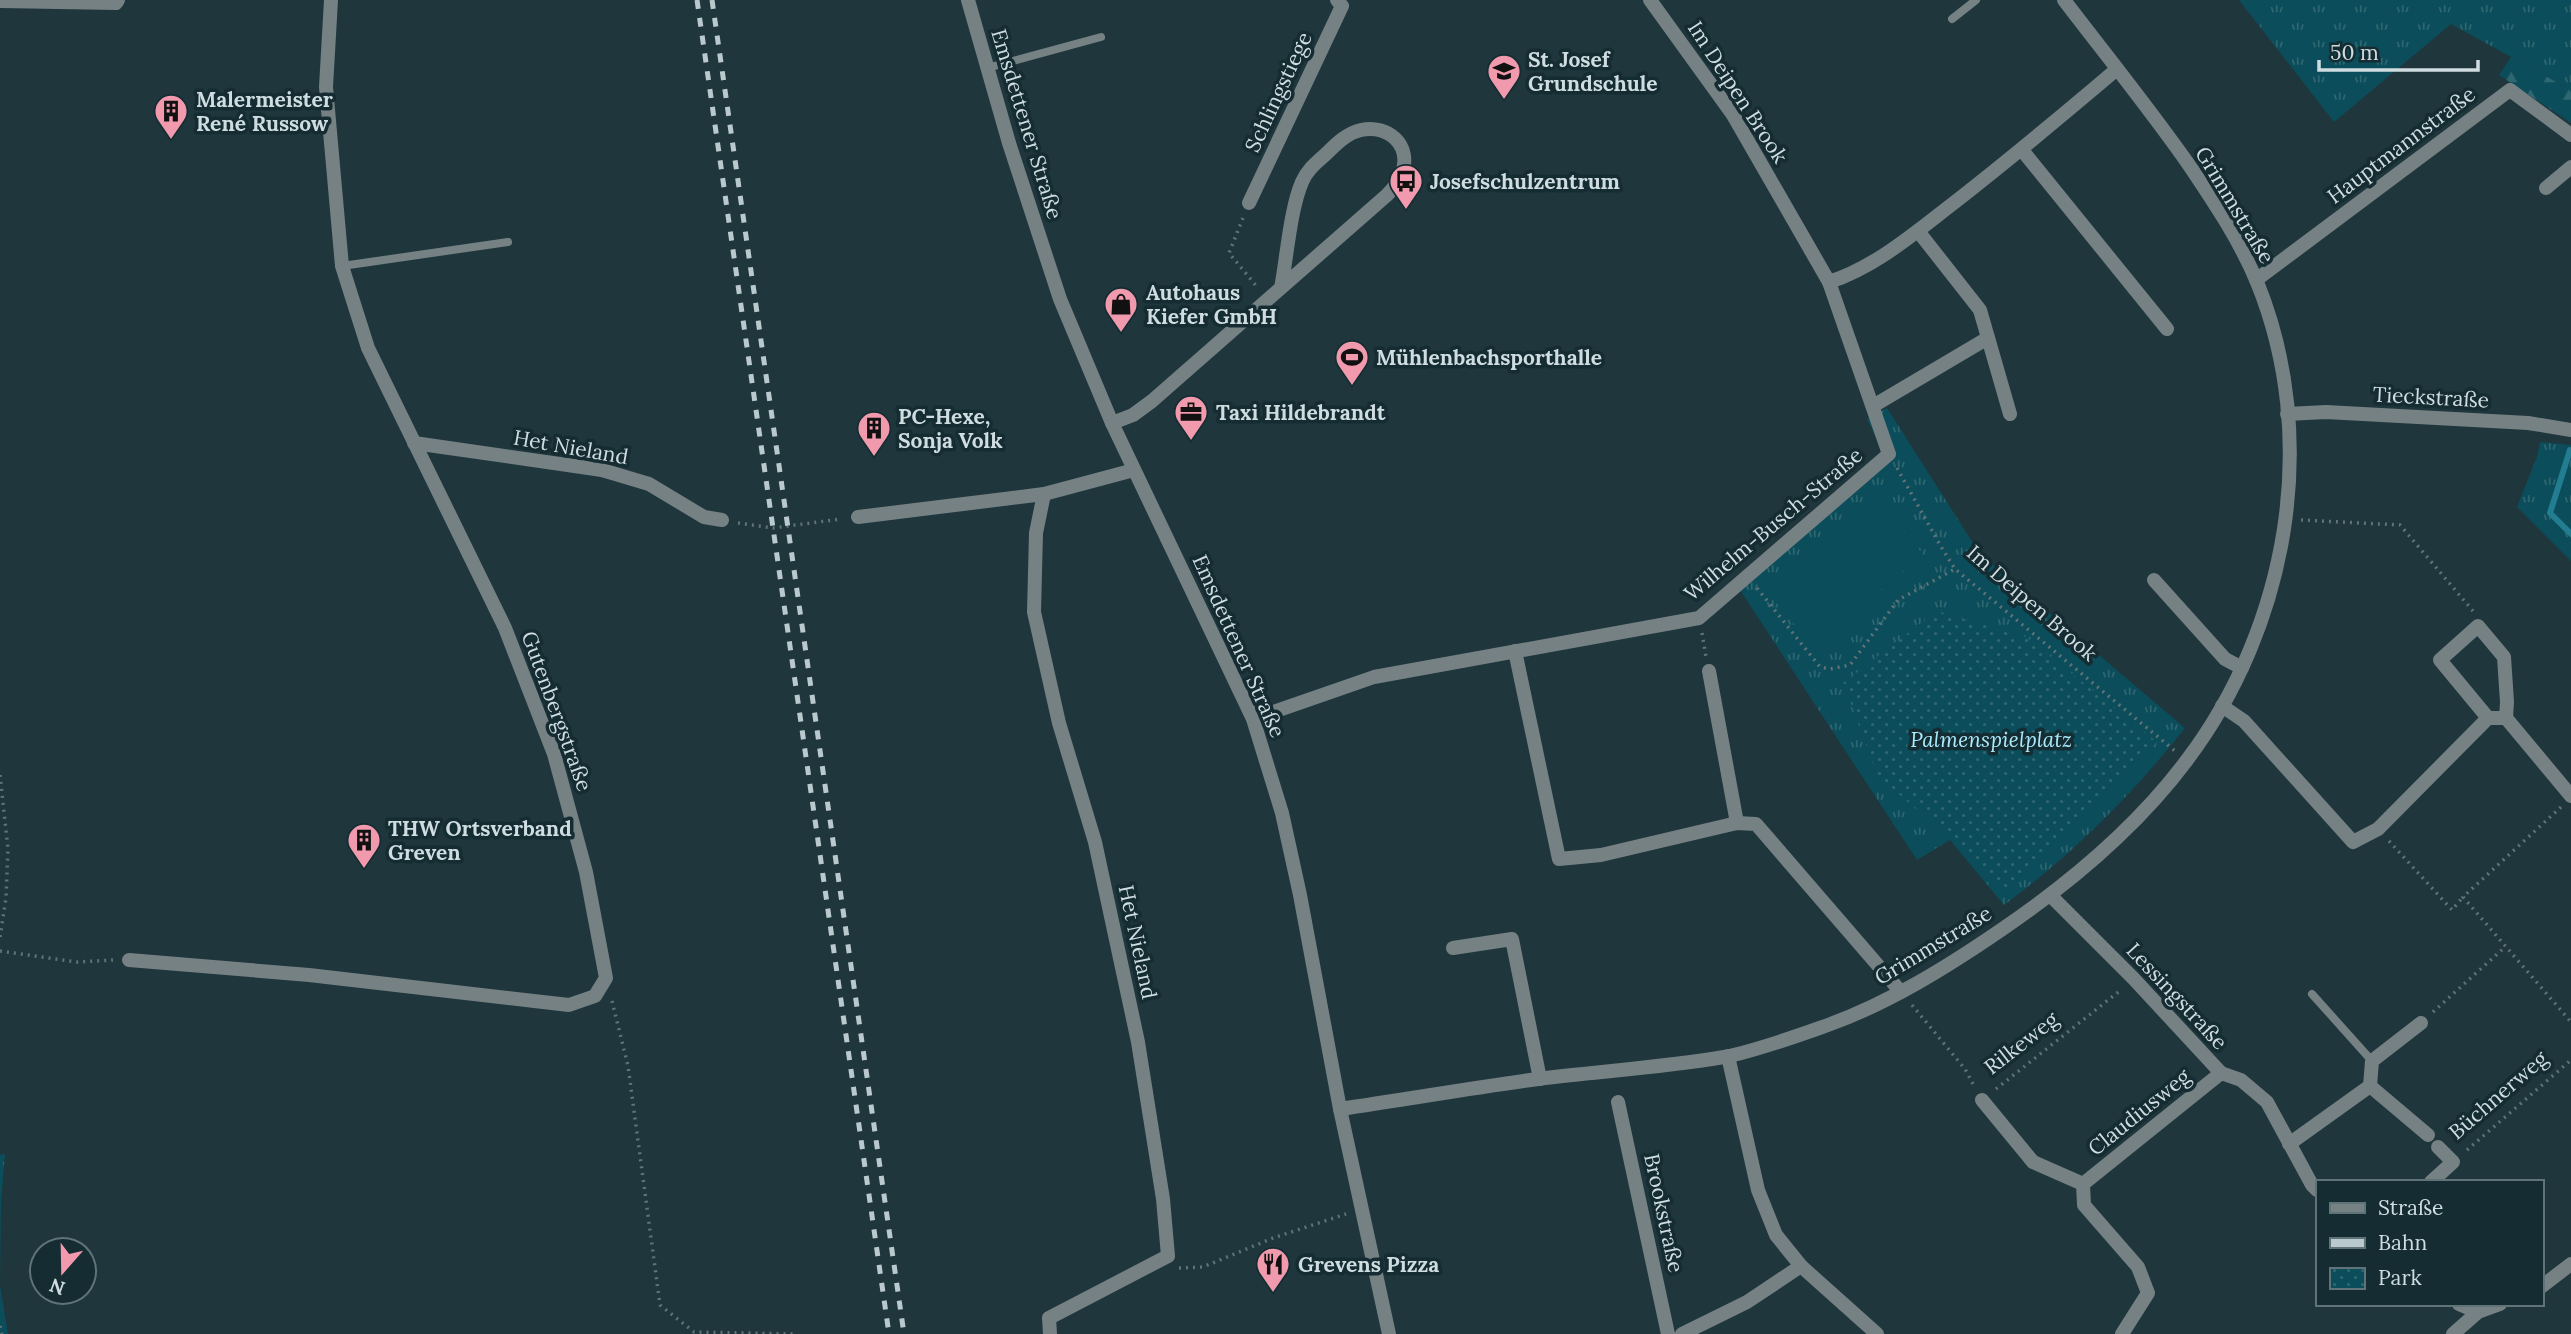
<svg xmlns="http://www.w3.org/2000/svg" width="2571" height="1334" viewBox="0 0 2571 1334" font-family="Lora,serif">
  <defs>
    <pattern id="grass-tufts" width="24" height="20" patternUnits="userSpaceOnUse" patternTransform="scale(1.75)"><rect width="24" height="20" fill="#0b4d5a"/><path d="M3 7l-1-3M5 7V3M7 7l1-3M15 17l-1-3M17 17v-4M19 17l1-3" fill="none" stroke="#2e6671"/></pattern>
    <pattern id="forest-firs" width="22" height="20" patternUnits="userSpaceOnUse" patternTransform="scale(1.75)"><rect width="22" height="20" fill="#0b4d5a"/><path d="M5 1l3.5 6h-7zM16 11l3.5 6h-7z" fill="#2e6671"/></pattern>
    <pattern id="park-dots" width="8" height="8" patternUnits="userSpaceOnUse" patternTransform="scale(1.75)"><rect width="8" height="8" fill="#0b4d5a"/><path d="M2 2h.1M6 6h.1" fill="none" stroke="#2e6671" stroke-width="1.8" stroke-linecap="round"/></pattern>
  </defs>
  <rect width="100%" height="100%" fill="#1e363c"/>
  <g fill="url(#grass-tufts)">
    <polygon points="2239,0 2571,0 2571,90 2451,24 2334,122"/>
    <path d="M 1887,408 L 1980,554 L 2185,728 C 2132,795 2073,854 2004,905 L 1950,840 L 1917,860 L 1740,590 L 1889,463 L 1867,419 Z"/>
    <polygon points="2540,442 2571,445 2571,561 2517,507 2537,457"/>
    <polygon points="5,1154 1,1203 0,1285 8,1334 0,1334 0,1155"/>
  </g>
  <polygon fill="url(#forest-firs)" points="2511,57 2571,90 2571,123 2499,75"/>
  <polygon fill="url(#park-dots)" points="1937,611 2026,637 2157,742 2009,890 1878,776 1843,683"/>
  <polygon fill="#0b4d5a" points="1875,499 1923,554 1814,647 1766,591"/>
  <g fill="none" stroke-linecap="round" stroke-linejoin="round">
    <polyline stroke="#227d91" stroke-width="6" points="2570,450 2550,513 2571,534"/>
    <g stroke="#5f7379" stroke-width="3.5" stroke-dasharray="2 5" stroke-linecap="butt">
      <polyline points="1243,218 1229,253 1258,288"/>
      <polyline points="1897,468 1940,545 1955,569 2175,751"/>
      <polyline points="2301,520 2400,525 2473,611"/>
      <polyline points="738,523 773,528 841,519"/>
      <polyline points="1757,588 1820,667 1830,669 1850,665 1898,600 1955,569"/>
      <polyline points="1702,633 1706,657"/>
      <polyline points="0,775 8,849 6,898 0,937"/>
      <polyline points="2561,807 2463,897 2571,1022"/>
      <polyline points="2389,841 2452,910 2463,897"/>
      <polyline points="0,951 77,962 113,960"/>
      <polyline points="612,1001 628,1066 660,1305 694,1332 795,1334"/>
      <polyline points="1912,1005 1965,1069 1973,1084"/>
      <polyline points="2433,1012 2505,947"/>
      <polyline points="1996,1089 2122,989"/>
      <polyline points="2467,1150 2571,1060"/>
      <polyline points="1179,1268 1203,1267 1273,1238 1346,1214"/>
      <polyline points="0,1326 2,1334"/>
    </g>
    <g stroke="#768184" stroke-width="8">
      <polyline points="1952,19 1976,0"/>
      <polyline points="987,68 1101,37"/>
      <polyline points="342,266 508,242"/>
      <polyline points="2312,994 2372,1061"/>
    </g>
    <g stroke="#768184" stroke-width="14">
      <polyline points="0,1 116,3 118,0"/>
      <polyline points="2022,150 2167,329"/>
      <polyline points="2546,188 2571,167"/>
      <polyline points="1249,203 1342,6 1337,0"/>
      <polyline points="1918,231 1980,310 2010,414"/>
      <polyline points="2256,280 2510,90 2571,135"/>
      <path d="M 1829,282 C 1876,267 1917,231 1955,202 C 2010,159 2064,114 2117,69"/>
      <polyline points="1873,406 1988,338"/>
      <polyline points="2287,414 2326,412 2528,423 2571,430"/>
      <path d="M 1112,423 L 1133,415 L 1152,401 L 1387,195 C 1393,189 1399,182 1402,173 C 1412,145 1388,124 1361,130 C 1347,133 1336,144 1326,154 C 1316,163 1307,170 1302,182 C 1290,210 1287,257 1281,288"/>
      <polyline points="414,443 602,470 649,484 704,517 722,520"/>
      <polyline points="1044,494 1036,533 1034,612 1059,723 1095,842 1138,1042 1163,1199 1168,1256 1049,1318 1050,1334"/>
      <polyline points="858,517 1044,494 1134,470"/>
      <polyline points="2154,580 2225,659 2242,668"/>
      <polyline points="1515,651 1559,859 1601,855 1737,823 1756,824 1901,992"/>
      <polyline points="1709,671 1737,823"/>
      <polyline points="2222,706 2244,721 2353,842 2378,829 2488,718 2506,718 2571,796"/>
      <polyline points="2488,718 2440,660 2478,626 2504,657 2507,702 2506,718"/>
      <polyline points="1253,719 1374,677 1699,618 1889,454 1829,282 1733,115 1650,0"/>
      <polyline points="2051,896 2134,979 2221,1073 2241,1080 2267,1102 2312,1185 2317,1190"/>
      <polyline points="1453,948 1512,939 1540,1079"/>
      <polyline points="129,960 309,975 569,1005 595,996 606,978 586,872 554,754 505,628 368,348 342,266 326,87 331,0"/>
      <polyline points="1728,1056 1758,1190 1776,1235 1801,1266 1877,1334"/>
      <polyline points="2370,1086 2372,1061 2421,1023"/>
      <polyline points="1982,1100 2033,1162 2083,1184 2084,1205 2138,1267 2148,1293 2122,1334"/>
      <polyline points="1618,1102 1668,1334"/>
      <path d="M 1340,1109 C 1409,1099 1477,1087 1545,1078 C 1605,1071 1665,1067 1724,1057 C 1756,1051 1797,1036 1828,1025 C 1889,1003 1947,967 2001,930 C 2070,883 2137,827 2187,760 C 2288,626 2321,439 2257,282 C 2240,241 2214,202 2189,165 C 2149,108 2106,55 2064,0"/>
      <polyline points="2289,1144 2370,1086 2428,1135"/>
      <polyline points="2431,1182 2453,1162 2438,1147"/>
      <polyline points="2083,1184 2221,1073"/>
      <polyline points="2541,1287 2571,1264"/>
      <polyline points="2459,1304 2478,1312"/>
      <polyline points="1682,1334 1747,1302 1801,1266"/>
      <polyline points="2453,1334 2478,1312 2500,1304"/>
    </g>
    <polyline stroke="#768184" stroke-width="14" points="968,0 1009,143 1060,299 1112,423 1253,719 1282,813 1300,895 1340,1109 1389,1334"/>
    <g stroke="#bac9ce" stroke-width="5" stroke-dasharray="9 9" stroke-linecap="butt">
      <polyline points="697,0 889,1334"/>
      <polyline points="712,0 904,1334"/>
    </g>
  </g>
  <defs>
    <symbol id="school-pin" viewBox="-11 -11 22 30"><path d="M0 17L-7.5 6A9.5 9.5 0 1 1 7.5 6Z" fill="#f29aad" stroke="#142c32"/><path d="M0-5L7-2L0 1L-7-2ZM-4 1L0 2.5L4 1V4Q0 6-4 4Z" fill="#111"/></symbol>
    <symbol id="building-pin" viewBox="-11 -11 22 30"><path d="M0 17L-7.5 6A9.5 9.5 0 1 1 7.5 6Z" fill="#f29aad" stroke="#142c32"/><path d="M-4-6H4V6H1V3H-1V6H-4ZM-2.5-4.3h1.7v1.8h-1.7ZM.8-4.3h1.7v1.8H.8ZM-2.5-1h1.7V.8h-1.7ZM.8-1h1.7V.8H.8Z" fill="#111"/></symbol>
    <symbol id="bus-pin" viewBox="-11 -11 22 30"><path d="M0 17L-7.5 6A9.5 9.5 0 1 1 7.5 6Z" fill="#f29aad" stroke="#142c32"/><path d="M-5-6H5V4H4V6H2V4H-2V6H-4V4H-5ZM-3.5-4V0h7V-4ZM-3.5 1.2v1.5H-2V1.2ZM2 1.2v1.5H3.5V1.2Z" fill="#111"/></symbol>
    <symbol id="shop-pin" viewBox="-11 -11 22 30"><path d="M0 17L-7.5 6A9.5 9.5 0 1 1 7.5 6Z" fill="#f29aad" stroke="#142c32"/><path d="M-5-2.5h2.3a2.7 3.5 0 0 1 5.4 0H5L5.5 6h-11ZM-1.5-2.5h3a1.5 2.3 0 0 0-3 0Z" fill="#111"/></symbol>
    <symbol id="stadium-pin" viewBox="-11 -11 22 30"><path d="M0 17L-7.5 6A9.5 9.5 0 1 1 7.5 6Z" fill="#f29aad" stroke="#142c32"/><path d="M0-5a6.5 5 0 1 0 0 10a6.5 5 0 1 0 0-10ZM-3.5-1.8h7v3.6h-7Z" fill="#111"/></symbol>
    <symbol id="office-pin" viewBox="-11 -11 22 30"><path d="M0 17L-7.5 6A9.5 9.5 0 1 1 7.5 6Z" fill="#f29aad" stroke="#142c32"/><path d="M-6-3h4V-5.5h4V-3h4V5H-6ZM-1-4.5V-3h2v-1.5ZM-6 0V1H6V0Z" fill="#111"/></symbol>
    <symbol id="restaurant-pin" viewBox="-11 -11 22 30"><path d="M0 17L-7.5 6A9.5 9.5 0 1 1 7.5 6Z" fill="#f29aad" stroke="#142c32"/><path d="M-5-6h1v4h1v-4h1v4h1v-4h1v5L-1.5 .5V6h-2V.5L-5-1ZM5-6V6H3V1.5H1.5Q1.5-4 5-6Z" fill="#111"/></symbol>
  </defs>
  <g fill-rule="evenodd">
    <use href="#school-pin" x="1485" y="52" width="38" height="52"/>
    <use href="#building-pin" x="152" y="92" width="38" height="52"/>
    <use href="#bus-pin" x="1387" y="162" width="38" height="52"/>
    <use href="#shop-pin" x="1102" y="285" width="38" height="52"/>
    <use href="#stadium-pin" x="1333" y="338" width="38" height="52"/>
    <use href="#office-pin" x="1172" y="393" width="38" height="52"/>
    <use href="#building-pin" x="855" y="409" width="38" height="52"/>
    <use href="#building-pin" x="345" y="821" width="38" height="52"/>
    <use href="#restaurant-pin" x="1254" y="1245" width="38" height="52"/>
  </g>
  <g text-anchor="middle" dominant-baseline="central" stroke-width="7" stroke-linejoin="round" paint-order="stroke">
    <g font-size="21" font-weight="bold" fill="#cfdde1" stroke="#142c32" text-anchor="start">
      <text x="1528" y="59">St. Josef<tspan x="1528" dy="24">Grundschule</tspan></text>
      <text x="196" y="99">Malermeister<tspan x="196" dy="24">René Russow</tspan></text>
      <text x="1430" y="181">Josefschulzentrum</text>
      <text x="1146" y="292">Autohaus<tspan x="1146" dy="24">Kiefer GmbH</tspan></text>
      <text x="1376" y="357">Mühlenbachsporthalle</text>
      <text x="1216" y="412">Taxi Hildebrandt</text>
      <text x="898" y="416">PC-Hexe,<tspan x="898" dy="24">Sonja Volk</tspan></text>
      <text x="388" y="828">THW Ortsverband<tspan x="388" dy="24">Greven</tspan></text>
      <text x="1298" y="1264">Grevens Pizza</text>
    </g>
    <g font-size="21" fill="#cfdde1" stroke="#142c32">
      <text transform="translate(1278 92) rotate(-65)">Schlingstiege</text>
      <text transform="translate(1738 92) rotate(57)">Im Deipen Brook</text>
      <text transform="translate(1027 124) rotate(73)">Emsdettener Straße</text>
      <text transform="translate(2401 145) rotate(-37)">Hauptmannstraße</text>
      <text transform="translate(2235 205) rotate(59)">Grimmstraße</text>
      <text transform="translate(2431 397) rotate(3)">Tieckstraße</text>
      <text transform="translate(571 447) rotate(10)">Het Nieland</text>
      <text transform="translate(1773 524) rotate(-40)">Wilhelm-Busch-Straße</text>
      <text transform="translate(2032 603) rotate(41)">Im Deipen Brook</text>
      <text transform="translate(1239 646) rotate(66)">Emsdettener Straße</text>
      <text transform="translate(557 711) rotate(70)">Gutenbergstraße</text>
      <text transform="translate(1138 942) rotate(78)">Het Nieland</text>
      <text transform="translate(1933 945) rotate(-31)">Grimmstraße</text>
      <text transform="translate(2177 996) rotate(47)">Lessingstraße</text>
      <text transform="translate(2021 1043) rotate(-38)">Rilkeweg</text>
      <text transform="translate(2498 1095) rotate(-41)">Büchnerweg</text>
      <text transform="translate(2139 1112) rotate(-39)">Claudiusweg</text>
      <text transform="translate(1664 1213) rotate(78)">Brookstraße</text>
    </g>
    <g font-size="21" font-style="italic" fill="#a9ebfc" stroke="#142c32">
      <text x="1991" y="739">Palmenspielplatz</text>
    </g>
  </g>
  <rect x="2316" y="1180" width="228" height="126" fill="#142c32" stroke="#5f7378" stroke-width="2"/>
  <rect x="2330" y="1203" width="35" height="10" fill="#768184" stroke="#5f7378" stroke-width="2"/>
  <text x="2378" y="1215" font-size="21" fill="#cfdde1">Straße</text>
  <rect x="2330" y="1238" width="35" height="10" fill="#bac9ce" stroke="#5f7378" stroke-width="2"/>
  <text x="2378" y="1250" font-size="21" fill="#cfdde1">Bahn</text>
  <rect x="2330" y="1268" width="35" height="21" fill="url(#park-dots)" stroke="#5f7378" stroke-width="2"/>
  <text x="2378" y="1285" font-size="21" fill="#cfdde1">Park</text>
  <g transform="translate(63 1271) rotate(200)"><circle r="33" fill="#142c32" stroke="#5f7378" stroke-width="2"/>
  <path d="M0-5L12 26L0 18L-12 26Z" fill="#f29aad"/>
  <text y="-10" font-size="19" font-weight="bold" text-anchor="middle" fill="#cfdde1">N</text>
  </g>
  <path d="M2319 60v10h159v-10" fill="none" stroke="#cfdde1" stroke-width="3.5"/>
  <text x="2330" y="60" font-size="21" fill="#cfdde1" stroke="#142c32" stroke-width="5" paint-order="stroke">50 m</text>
</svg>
